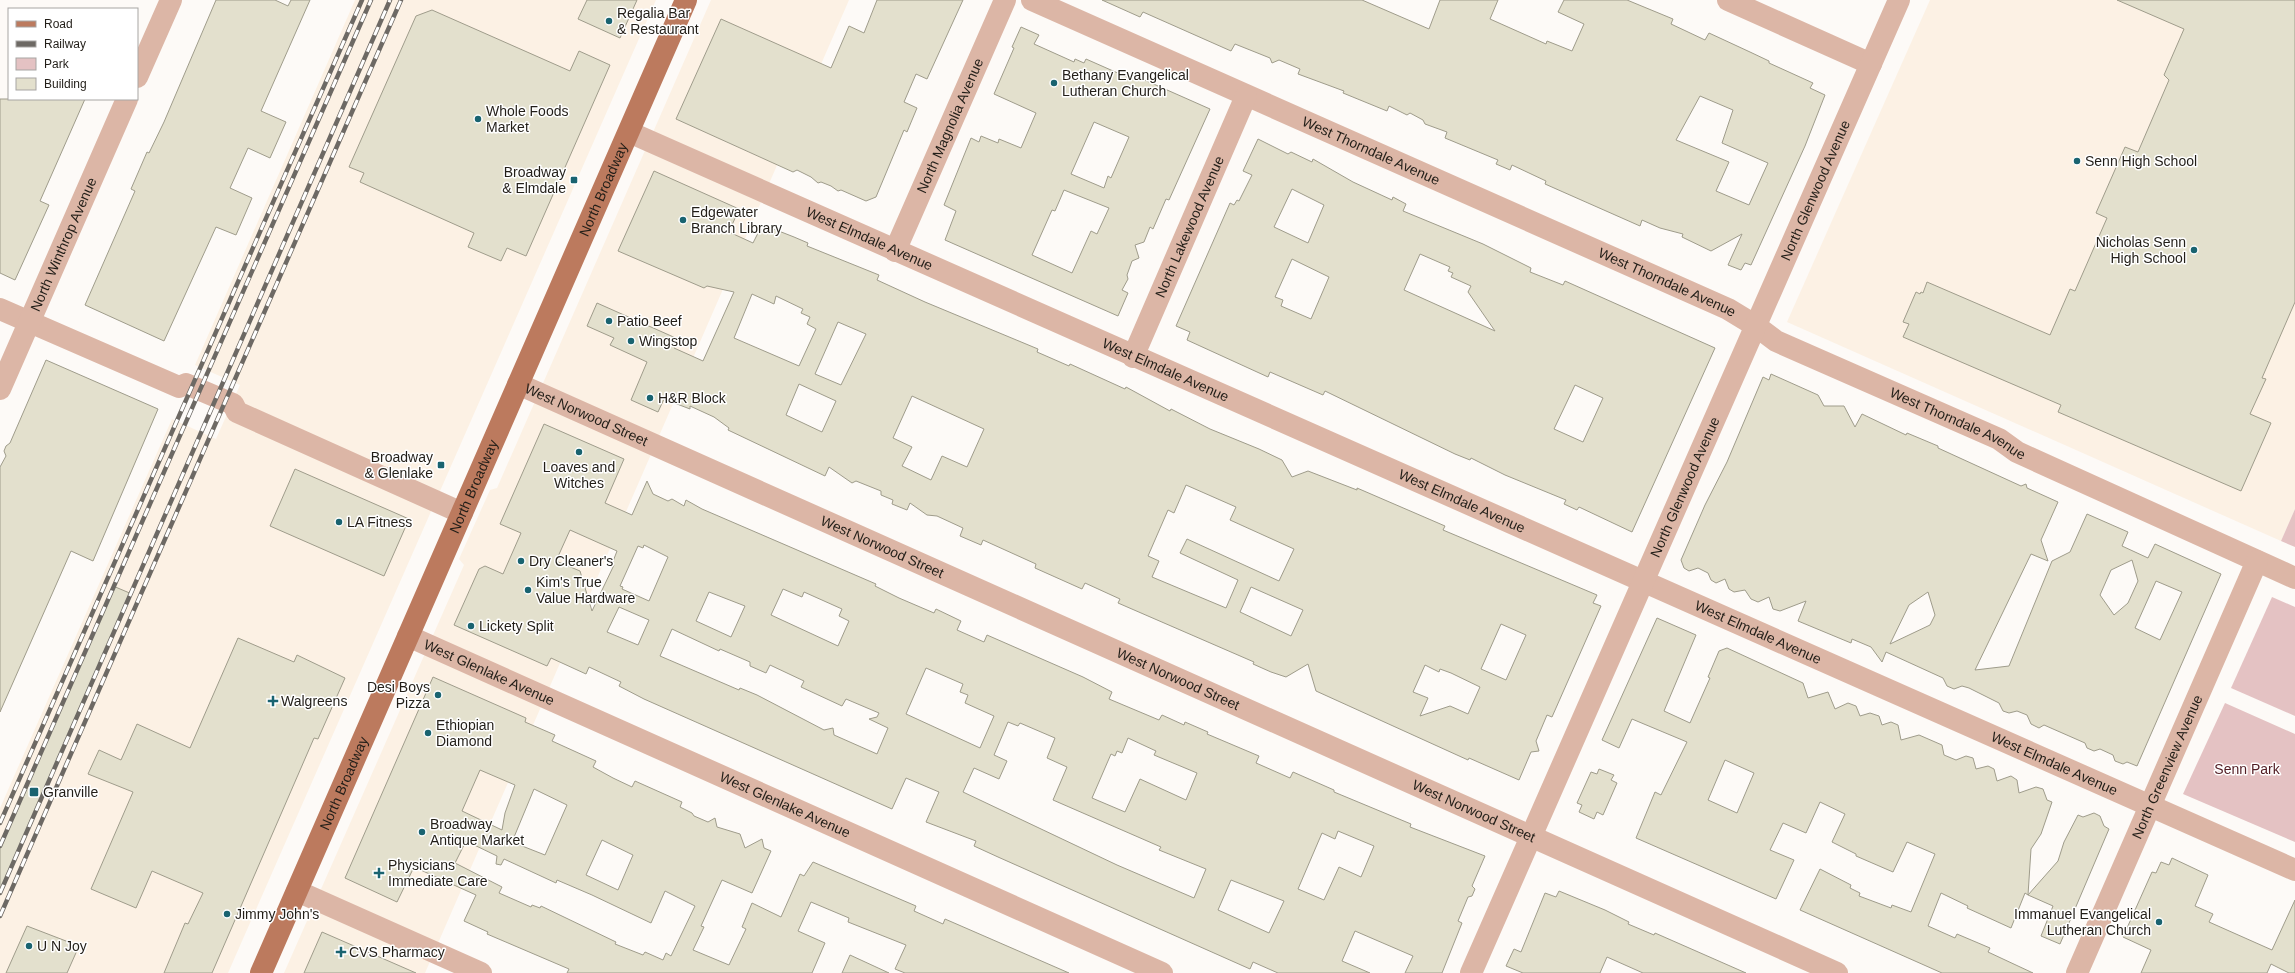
<svg xmlns="http://www.w3.org/2000/svg" width="2295" height="973" viewBox="0 0 2295 973" font-family="Arial,sans-serif">
  <rect width="100%" height="100%" fill="#fdfaf7"/>
  <g fill="#fcf1e4">
    <polygon points="355,0 656,0 228,973 0,973 0,808 172,419 216,439 240,385 195,365"/>
    <polygon points="711,0 849,0 425,973 284,973 464,565 459,559 490,490 497,488"/>
    <polygon points="1930,0 2295,0 2295,509 2281,541 1787,322"/>
  </g>
  <g fill="#e4c2c3">
    <polygon points="2295,509 2295,547 2281,541"/>
    <polygon points="2272,597 2295,607 2295,716 2231,688"/>
    <polygon points="2225,703 2295,734 2295,842 2183,794"/>
  </g>
  <g fill="#e3e0cd" stroke="#9f9c8b" fill-rule="evenodd">
    <polygon points="216,0 275,0 288,6 291,0 310,0 261,111 286,122 270,158 248,148 230,188 252,198 236,235 216,227 164,341 85,305 135,191 131,189 147,152 149,153 164,122"/>
    <polygon points="587,0 637,0 620,38 578,19"/>
    <polygon points="877,0 963,0 927,79 916,74 904,102 917,108 907,132 904,130 876,197 866,201 841,190 838,191 831,186 821,182 818,183 811,177 797,170 793,172 676,119 721,19 831,68 849,26 864,33"/>
    <path d="M 1102,0 L 1362,0 L 1429,29 L 1440,0 L 1498,0 L 1490,19 L 1546,44 L 1547,41 L 1572,51 L 1584,24 L 1558,12 L 1564,0 L 1627,0 L 1673,19 L 1671,24 L 1705,40 L 1709,33 L 1750,52 L 1769,61 L 1769,63 L 1813,83 L 1810,88 L 1825,95 L 1805,146 L 1751,265 L 1745,263 L 1741,270 L 1728,265 L 1742,234 L 1711,251 L 1682,237 L 1683,234 L 1660,228 L 1642,220 L 1640,226 L 1545,184 L 1546,181 L 1512,165 L 1510,170 L 1496,164 L 1498,160 L 1445,138 L 1447,132 L 1425,124 L 1423,120 L 1410,113 L 1407,115 L 1389,106 L 1387,111 L 1343,93 L 1344,91 L 1298,74 L 1300,69 L 1279,60 L 1272,63 L 1270,58 L 1235,44 L 1231,51 L 1143,12 L 1140,17 ZM 1700,96 L 1733,110 L 1722,143 L 1768,163 L 1749,205 L 1716,191 L 1729,162 L 1676,140 Z"/>
    <polygon points="2117,0 2295,0 2295,302 2262,378 2266,379 2250,414 2271,423 2241,491 2058,412 2061,405 1903,337 1909,324 1903,322 1916,292 1920,294 1921,292 1923,293 1927,282 2050,335 2070,289 2075,291 2107,218 2096,213 2125,147 2138,152 2169,80 2164,75 2184,29"/>
    <polygon points="432,10 570,71 579,51 610,65 526,256 507,248 501,261 468,247 474,233 360,182 364,173 349,167 416,16"/>
    <path d="M 1021,27 L 1039,35 L 1034,44 L 1074,62 L 1075,59 L 1084,63 L 1086,59 L 1129,78 L 1131,74 L 1210,109 L 1169,200 L 1166,199 L 1153,229 L 1150,227 L 1144,242 L 1135,245 L 1139,258 L 1132,261 L 1127,275 L 1128,279 L 1122,290 L 1128,293 L 1118,316 L 945,240 L 956,211 L 944,205 L 971,138 L 979,142 L 981,136 L 998,143 L 999,139 L 1021,148 L 1036,113 L 994,94 L 1014,48 L 1012,47 ZM 1094,122 L 1129,137 L 1111,178 L 1108,176 L 1104,188 L 1071,174 ZM 1064,190 L 1109,208 L 1097,234 L 1091,231 L 1072,273 L 1032,255 L 1052,210 L 1055,211 Z"/>
    <polygon points="0,99 85,99 40,201 49,205 15,280 0,273"/>
    <path d="M 1258,139 L 1288,154 L 1291,152 L 1312,162 L 1313,159 L 1353,182 L 1392,200 L 1393,197 L 1406,204 L 1403,211 L 1483,244 L 1531,268 L 1530,272 L 1563,285 L 1565,281 L 1715,348 L 1632,532 L 1579,507 L 1577,510 L 1564,504 L 1566,500 L 1505,475 L 1471,458 L 1470,460 L 1455,454 L 1325,391 L 1323,395 L 1270,372 L 1268,377 L 1187,340 L 1190,332 L 1176,326 L 1230,203 L 1234,205 L 1237,200 L 1239,201 L 1252,175 L 1243,171 ZM 1292,189 L 1324,205 L 1308,243 L 1274,227 ZM 1420,254 L 1450,267 L 1448,271 L 1453,273 L 1451,277 L 1471,286 L 1468,292 L 1495,331 L 1404,290 ZM 1292,259 L 1329,277 L 1311,319 L 1281,306 L 1283,300 L 1275,297 ZM 1575,385 L 1603,398 L 1583,442 L 1554,429 Z"/>
    <path d="M 654,171 L 739,209 L 729,232 L 753,243 L 760,229 L 764,231 L 766,226 L 794,237 L 808,243 L 807,246 L 879,275 L 877,280 L 925,302 L 1038,349 L 1037,352 L 1069,366 L 1070,364 L 1125,389 L 1126,387 L 1170,411 L 1171,409 L 1210,429 L 1259,449 L 1282,460 L 1292,477 L 1308,471 L 1357,490 L 1357,488 L 1445,526 L 1443,530 L 1597,595 L 1593,603 L 1601,606 L 1552,717 L 1547,715 L 1536,741 L 1539,751 L 1531,752 L 1519,780 L 1469,758 L 1468,760 L 1316,691 L 1308,664 L 1286,677 L 1271,672 L 1253,664 L 1254,662 L 1118,603 L 1120,599 L 1085,583 L 1082,589 L 1035,568 L 1036,564 L 983,540 L 981,545 L 960,536 L 963,528 L 937,516 L 927,515 L 910,503 L 907,510 L 892,504 L 893,500 L 881,495 L 881,491 L 856,481 L 852,483 L 829,467 L 825,476 L 806,467 L 728,430 L 729,428 L 714,417 L 690,406 L 690,409 L 664,399 L 658,412 L 631,400 L 647,362 L 610,345 L 614,338 L 587,326 L 597,303 L 678,339 L 674,348 L 703,361 L 734,292 L 707,286 L 704,288 L 618,251 ZM 752,294 L 774,304 L 776,296 L 803,309 L 801,313 L 810,317 L 807,324 L 816,329 L 799,366 L 734,338 ZM 838,322 L 866,334 L 841,385 L 815,374 ZM 799,384 L 836,401 L 822,432 L 786,415 ZM 912,396 L 984,429 L 967,467 L 942,456 L 931,480 L 902,466 L 912,447 L 893,438 ZM 1186,485 L 1236,507 L 1230,520 L 1294,549 L 1279,581 L 1187,539 L 1180,553 L 1238,580 L 1226,608 L 1152,577 L 1159,561 L 1148,556 L 1168,510 L 1174,513 ZM 1251,587 L 1303,610 L 1291,636 L 1240,612 ZM 1501,624 L 1526,635 L 1506,680 L 1481,669 ZM 1425,665 L 1439,672 L 1440,669 L 1451,673 L 1480,687 L 1468,714 L 1450,706 L 1420,716 L 1428,698 L 1413,692 Z"/>
    <polygon points="46,360 158,409 93,561 71,551 0,712 0,467 6,456 4,451 6,446 10,443"/>
    <path d="M 1771,374 L 1818,395 L 1824,406 L 1844,406 L 1855,427 L 1862,414 L 1906,435 L 1907,433 L 1938,446 L 1938,448 L 2021,486 L 2026,484 L 2027,488 L 2058,502 L 2041,540 L 2048,561 L 2031,554 L 1975,670 L 2009,666 L 2052,561 L 2070,552 L 2087,514 L 2128,532 L 2122,546 L 2148,558 L 2155,544 L 2221,574 L 2137,766 L 2127,762 L 2123,764 L 2115,761 L 2113,755 L 2100,749 L 2094,751 L 2087,748 L 2085,743 L 2044,725 L 2039,728 L 2031,724 L 2027,715 L 2017,711 L 2009,713 L 2003,711 L 1999,703 L 1969,688 L 1962,686 L 1954,689 L 1947,686 L 1943,678 L 1886,652 L 1882,662 L 1871,647 L 1852,639 L 1851,643 L 1798,621 L 1806,601 L 1780,611 L 1773,609 L 1769,597 L 1758,602 L 1751,599 L 1745,590 L 1734,592 L 1729,589 L 1725,579 L 1716,583 L 1711,580 L 1708,573 L 1698,568 L 1689,571 L 1684,568 L 1681,560 L 1705,505 L 1727,462 L 1763,377 L 1769,380 ZM 2132,560 L 2138,581 L 2128,603 L 2114,615 L 2100,595 L 2111,570 ZM 2156,581 L 2182,592 L 2160,640 L 2135,628 ZM 1928,592 L 1935,615 L 1930,625 L 1890,644 L 1909,605 Z"/>
    <path d="M 544,424 L 624,459 L 605,503 L 632,515 L 647,481 L 653,494 L 668,501 L 672,499 L 684,506 L 686,500 L 702,509 L 876,584 L 875,586 L 899,598 L 934,613 L 936,609 L 961,621 L 957,630 L 984,642 L 987,635 L 1083,677 L 1112,692 L 1109,699 L 1159,720 L 1162,715 L 1184,725 L 1185,722 L 1208,732 L 1207,734 L 1259,756 L 1256,763 L 1290,778 L 1293,772 L 1334,790 L 1334,792 L 1411,824 L 1410,827 L 1485,856 L 1472,886 L 1475,889 L 1472,896 L 1468,897 L 1458,921 L 1462,923 L 1442,973 L 1405,973 L 1413,956 L 1355,931 L 1342,961 L 1370,973 L 1278,973 L 1253,962 L 1250,969 L 998,857 L 974,846 L 976,841 L 926,822 L 939,792 L 906,778 L 892,809 L 644,699 L 619,686 L 621,682 L 589,667 L 586,674 L 551,658 L 547,666 L 454,625 L 479,569 L 485,566 L 503,574 L 521,533 L 500,524 ZM 570,530 L 617,551 L 612,564 L 614,565 L 592,611 L 580,571 L 556,561 ZM 644,545 L 668,557 L 649,601 L 622,589 L 623,587 L 620,586 L 638,546 L 643,548 ZM 783,589 L 802,597 L 804,592 L 842,609 L 839,616 L 849,621 L 838,646 L 771,615 ZM 709,592 L 745,606 L 731,637 L 696,621 ZM 619,607 L 649,620 L 638,645 L 607,632 ZM 672,629 L 719,651 L 720,649 L 750,662 L 750,666 L 766,673 L 770,665 L 804,681 L 801,687 L 842,706 L 846,699 L 879,713 L 877,717 L 869,719 L 888,728 L 877,754 L 834,735 L 833,728 L 824,730 L 757,695 L 740,688 L 739,690 L 660,656 ZM 926,668 L 963,684 L 960,692 L 968,695 L 965,703 L 994,716 L 980,748 L 906,714 ZM 1008,722 L 1018,726 L 1020,723 L 1055,738 L 1047,758 L 1067,767 L 1053,800 L 1161,847 L 1159,850 L 1206,869 L 1194,898 L 1117,865 L 963,792 L 974,768 L 999,779 L 1007,761 L 994,755 ZM 1128,738 L 1156,751 L 1154,755 L 1197,773 L 1186,800 L 1140,779 L 1125,812 L 1092,798 L 1111,754 L 1115,756 L 1117,751 L 1122,753 ZM 1338,831 L 1374,846 L 1361,877 L 1339,867 L 1324,900 L 1298,889 L 1322,833 L 1335,839 ZM 1231,880 L 1284,901 L 1269,933 L 1218,910 Z"/>
    <polygon points="295,469 409,519 384,576 270,526"/>
    <polygon points="113,586 132,594 0,895 0,843"/>
    <path d="M 1657,618 L 1696,635 L 1664,711 L 1690,723 L 1710,678 L 1708,677 L 1719,651 L 1727,648 L 1803,683 L 1808,698 L 1828,692 L 1835,709 L 1848,703 L 1856,706 L 1860,716 L 1870,713 L 1879,716 L 1882,725 L 1891,722 L 1898,725 L 1901,740 L 1919,735 L 1942,745 L 1944,755 L 1956,760 L 1966,756 L 1973,758 L 1976,769 L 1988,766 L 1994,769 L 1997,781 L 2011,776 L 2017,780 L 2019,793 L 2036,787 L 2043,789 L 2047,800 L 2052,802 L 2041,834 L 2031,849 L 2028,895 L 2025,893 L 2011,928 L 1967,908 L 1968,906 L 1941,893 L 1928,926 L 1955,938 L 1957,934 L 1990,948 L 1988,952 L 2033,973 L 1942,973 L 1800,910 L 1820,869 L 1851,885 L 1850,888 L 1860,893 L 1859,896 L 1891,908 L 1892,905 L 1911,912 L 1935,854 L 1907,842 L 1893,872 L 1856,856 L 1856,854 L 1832,842 L 1845,814 L 1820,802 L 1806,833 L 1783,823 L 1770,850 L 1794,860 L 1776,899 L 1636,838 L 1655,792 L 1661,795 L 1687,742 L 1632,719 L 1619,748 L 1602,740 ZM 1725,760 L 1754,773 L 1737,813 L 1708,800 Z"/>
    <polygon points="238,638 294,662 297,655 345,678 318,739 314,738 212,973 164,973 185,923 188,924 203,893 152,871 136,908 91,889 133,792 88,774 99,750 121,760 137,724 190,748"/>
    <path d="M 433,677 L 526,718 L 525,722 L 555,735 L 552,741 L 596,761 L 593,767 L 613,778 L 632,787 L 635,781 L 682,802 L 680,807 L 692,813 L 694,816 L 708,822 L 715,818 L 717,827 L 740,834 L 745,848 L 762,839 L 764,848 L 771,851 L 752,893 L 722,880 L 701,926 L 704,927 L 693,950 L 729,965 L 746,929 L 742,927 L 752,903 L 781,917 L 800,874 L 804,876 L 813,862 L 916,906 L 914,911 L 943,924 L 945,919 L 1069,973 L 905,973 L 895,969 L 906,945 L 848,922 L 849,918 L 811,902 L 798,931 L 825,943 L 812,973 L 567,973 L 569,969 L 487,934 L 488,932 L 464,921 L 476,895 L 414,867 L 397,902 L 345,878 ZM 480,770 L 515,785 L 505,813 L 502,830 L 462,811 ZM 534,789 L 567,805 L 545,855 L 512,842 ZM 602,840 L 633,855 L 618,890 L 586,875 ZM 466,841 L 497,856 L 496,864 L 501,865 L 504,859 L 556,883 L 557,880 L 592,895 L 651,923 L 665,891 L 695,906 L 671,956 L 666,953 L 663,960 L 645,952 L 643,955 L 615,944 L 616,942 L 541,906 L 540,908 L 532,905 L 531,907 L 499,893 L 502,887 L 455,863 Z"/>
    <polygon points="1599,769 1614,775 1611,780 1617,783 1603,815 1597,812 1594,819 1579,812 1582,805 1577,803 1591,772 1597,774"/>
    <polygon points="2094,813 2100,816 2104,826 2109,829 2060,944 2041,936 2053,906 2028,895 2058,861 2064,842 2078,815 2083,817"/>
    <polygon points="2172,858 2208,875 2195,906 2213,914 2209,922 2272,950 2295,900 2295,973 2289,973 2271,964 2267,973 2141,973 2151,950 2123,937 2152,872 2156,873 2161,862 2169,865"/>
    <polygon points="1559,891 1605,910 1629,922 1628,924 1654,935 1655,933 1746,973 1643,973 1607,957 1600,973 1523,973 1506,966 1514,949 1521,952 1545,893 1556,897"/>
    <polygon points="27,926 79,946 67,973 6,973"/>
    <polygon points="322,932 416,973 304,973"/>
    <polygon points="850,955 889,973 842,973"/>
  </g>
  <g fill="none" stroke-linecap="round" stroke-linejoin="round">
    <g stroke="#dcb6a6" stroke-width="22">
      <path id="s1" d="M 1032,0 L 1728,309 L 1756,326 L 1776,341 L 1999,439 L 2017,452 L 2295,578"/>
      <polyline points="1728,0 1871,64"/>
      <polyline points="137,77 171,0"/>
      <path id="s2" d="M 629,132 L 2295,870"/>
      <path id="s3" d="M 895,251 L 1005,0"/>
      <polyline points="0,309 179,387 186,384 233,404 237,412 462,513"/>
      <path id="s4" d="M 1133,357 L 1246,96"/>
      <path id="s5" d="M 518,384 L 1837,973"/>
      <path id="s6" d="M 0,389 L 127,99"/>
      <path id="s7" d="M 408,636 L 1162,973"/>
      <polyline points="297,891 481,973"/>
      <path id="s8" d="M 1471,973 L 1899,0"/>
      <path id="s9" d="M 2077,973 L 2257,561"/>
    </g>
    <path stroke="#bc7a5e" stroke-width="22" id="s10" d="M 261,973 L 686,0"/>
    <defs>
      <g id="rail">
        <polyline points="0,823 362,0"/>
        <polyline points="0,846 371,0"/>
        <polyline points="0,893 390,0"/>
        <polyline points="0,916 401,0"/>
      </g>
    </defs>
    <use href="#rail" stroke="#6d6964" stroke-width="4.5"/>
    <use href="#rail" stroke="#fff" stroke-width="3" stroke-dasharray="9" stroke-linecap="butt"/>
  </g>
  <g fill="#196370" stroke="#fff" stroke-width="1.5">
    <circle cx="609" cy="21" r="4"/>
    <circle cx="1054" cy="83" r="4"/>
    <circle cx="478" cy="119" r="4"/>
    <circle cx="2077" cy="161" r="4"/>
    <rect x="570" y="176" width="8" height="8" rx="2"/>
    <circle cx="683" cy="220" r="4"/>
    <circle cx="2194" cy="250" r="4"/>
    <circle cx="609" cy="321" r="4"/>
    <circle cx="631" cy="341" r="4"/>
    <circle cx="650" cy="398" r="4"/>
    <circle cx="579" cy="452" r="4"/>
    <rect x="437" y="461" width="8" height="8" rx="2"/>
    <circle cx="339" cy="522" r="4"/>
    <circle cx="521" cy="561" r="4"/>
    <circle cx="528" cy="590" r="4"/>
    <circle cx="471" cy="626" r="4"/>
    <circle cx="438" cy="695" r="4"/>
    <path d="M271 695h4v4h4v4h-4v4h-4v-4h-4v-4h4z"/>
    <circle cx="428" cy="733" r="4"/>
    <rect x="29" y="787" width="10" height="10" rx="2"/>
    <circle cx="422" cy="832" r="4"/>
    <path d="M377 867h4v4h4v4h-4v4h-4v-4h-4v-4h4z"/>
    <circle cx="227" cy="914" r="4"/>
    <circle cx="2159" cy="922" r="4"/>
    <circle cx="29" cy="946" r="4"/>
    <path d="M339 946h4v4h4v4h-4v4h-4v-4h-4v-4h4z"/>
  </g>
  <g text-anchor="middle" dominant-baseline="central" stroke-width="3" stroke-linejoin="round" paint-order="stroke">
    <g font-size="14" fill="#221e18" stroke="#fff" text-anchor="start">
      <text x="617" y="13">Regalia Bar<tspan x="617" dy="16">&amp; Restaurant</tspan></text>
      <text x="1062" y="75">Bethany Evangelical<tspan x="1062" dy="16">Lutheran Church</tspan></text>
      <text x="486" y="111">Whole Foods<tspan x="486" dy="16">Market</tspan></text>
      <text x="2085" y="161">Senn High School</text>
      <text x="566" y="172" text-anchor="end">Broadway<tspan x="566" dy="16">&amp; Elmdale</tspan></text>
      <text x="691" y="212">Edgewater<tspan x="691" dy="16">Branch Library</tspan></text>
      <text x="2186" y="242" text-anchor="end">Nicholas Senn<tspan x="2186" dy="16">High School</tspan></text>
      <text x="617" y="321">Patio Beef</text>
      <text x="639" y="341">Wingstop</text>
      <text x="658" y="398">H&amp;R Block</text>
      <text x="433" y="457" text-anchor="end">Broadway<tspan x="433" dy="16">&amp; Glenlake</tspan></text>
      <text x="579" y="467" text-anchor="middle">Loaves and<tspan x="579" dy="16">Witches</tspan></text>
      <text x="347" y="522">LA Fitness</text>
      <text x="529" y="561">Dry Cleaner's</text>
      <text x="536" y="582">Kim's True<tspan x="536" dy="16">Value Hardware</tspan></text>
      <text x="479" y="626">Lickety Split</text>
      <text x="430" y="687" text-anchor="end">Desi Boys<tspan x="430" dy="16">Pizza</tspan></text>
      <text x="281" y="701">Walgreens</text>
      <text x="436" y="725">Ethiopian<tspan x="436" dy="16">Diamond</tspan></text>
      <text x="43" y="792">Granville</text>
      <text x="430" y="824">Broadway<tspan x="430" dy="16">Antique Market</tspan></text>
      <text x="388" y="865">Physicians<tspan x="388" dy="16">Immediate Care</tspan></text>
      <text x="235" y="914">Jimmy John's</text>
      <text x="2151" y="914" text-anchor="end">Immanuel Evangelical<tspan x="2151" dy="16">Lutheran Church</tspan></text>
      <text x="37" y="946">U N Joy</text>
      <text x="349" y="952">CVS Pharmacy</text>
    </g>
    <g font-size="14" fill="#221e18" stroke="#fff">
      <text stroke="none"><textPath href="#s3" startOffset="137">North Magnolia Avenue</textPath></text>
      <text stroke="none"><textPath href="#s1" startOffset="371">West Thorndale Avenue</textPath></text>
      <text stroke="none"><textPath href="#s10" startOffset="855">North Broadway</textPath></text>
      <text stroke="none"><textPath href="#s8" startOffset="855">North Glenwood Avenue</textPath></text>
      <text stroke="none"><textPath href="#s4" startOffset="142">North Lakewood Avenue</textPath></text>
      <text stroke="none"><textPath href="#s2" startOffset="263">West Elmdale Avenue</textPath></text>
      <text stroke="none"><textPath href="#s6" startOffset="158">North Winthrop Avenue</textPath></text>
      <text stroke="none"><textPath href="#s1" startOffset="695">West Thorndale Avenue</textPath></text>
      <text stroke="none"><textPath href="#s2" startOffset="587">West Elmdale Avenue</textPath></text>
      <text stroke="none"><textPath href="#s5" startOffset="75">West Norwood Street</textPath></text>
      <text stroke="none"><textPath href="#s1" startOffset="1019">West Thorndale Avenue</textPath></text>
      <text stroke="none"><textPath href="#s10" startOffset="531">North Broadway</textPath></text>
      <text stroke="none"><textPath href="#s8" startOffset="531">North Glenwood Avenue</textPath></text>
      <text stroke="none"><textPath href="#s2" startOffset="911">West Elmdale Avenue</textPath></text>
      <text stroke="none"><textPath href="#s5" startOffset="399">West Norwood Street</textPath></text>
      <text stroke="none"><textPath href="#s2" startOffset="1235">West Elmdale Avenue</textPath></text>
      <text stroke="none"><textPath href="#s7" startOffset="89">West Glenlake Avenue</textPath></text>
      <text stroke="none"><textPath href="#s5" startOffset="723">West Norwood Street</textPath></text>
      <text stroke="none"><textPath href="#s2" startOffset="1559">West Elmdale Avenue</textPath></text>
      <text stroke="none"><textPath href="#s9" startOffset="225">North Greenview Avenue</textPath></text>
      <text stroke="none"><textPath href="#s10" startOffset="207">North Broadway</textPath></text>
      <text stroke="none"><textPath href="#s7" startOffset="413">West Glenlake Avenue</textPath></text>
      <text stroke="none"><textPath href="#s5" startOffset="1047">West Norwood Street</textPath></text>
    </g>
    <g font-size="14" fill="#511c23" stroke="#fff">
      <text x="2247" y="769">Senn Park</text>
    </g>
  </g>
  <rect x="8" y="8" width="130" height="92" fill="#ffffff" stroke="#a7a5a3"/>
  <rect x="16" y="21" width="20" height="6" fill="#bc7a5e" stroke="#a7a5a3"/>
  <text x="44" y="28" font-size="12" fill="#221e18">Road</text>
  <rect x="16" y="41" width="20" height="6" fill="#6d6964" stroke="#a7a5a3"/>
  <text x="44" y="48" font-size="12" fill="#221e18">Railway</text>
  <rect x="16" y="58" width="20" height="12" fill="#e4c2c3" stroke="#a7a5a3"/>
  <text x="44" y="68" font-size="12" fill="#221e18">Park</text>
  <rect x="16" y="78" width="20" height="12" fill="#e3e0cd" stroke="#a7a5a3"/>
  <text x="44" y="88" font-size="12" fill="#221e18">Building</text>
</svg>
